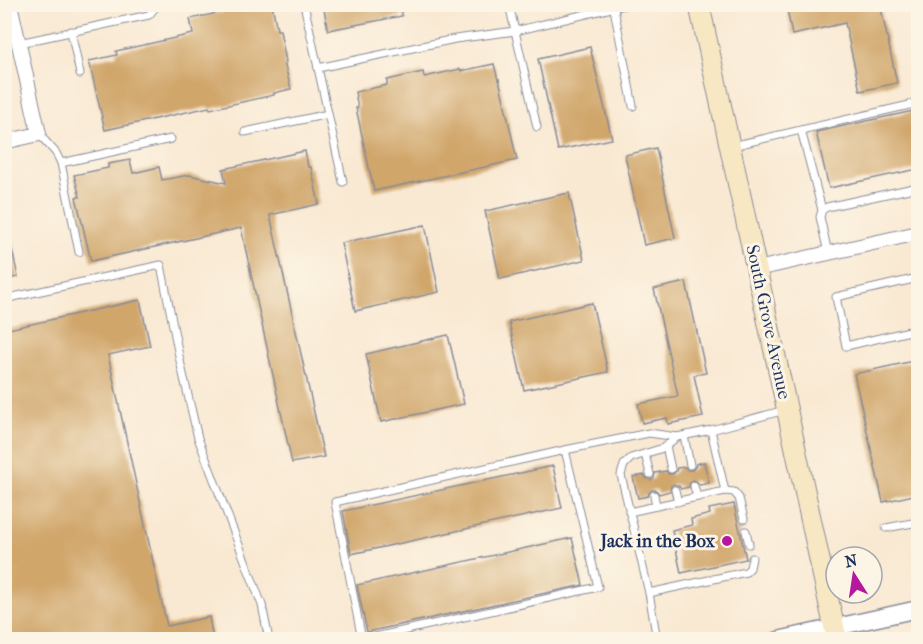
<svg xmlns="http://www.w3.org/2000/svg" width="923" height="644" viewBox="0 0 923 644" font-family="'IM FELL French Canon',serif">
  <rect width="100%" height="100%" fill="#fcf5e5"/>
  <filter id="ink" filterUnits="userSpaceOnUse"><feTurbulence type="fractalNoise" baseFrequency=".0167" numOctaves="2"/><feDisplacementMap in="SourceGraphic" scale="12" xChannelSelector="R" yChannelSelector="G"/><feConvolveMatrix kernelMatrix="1 2 1 2 8 2 1 2 1" color-interpolation-filters="sRGB"/></filter>
  <filter id="wash" filterUnits="userSpaceOnUse"><feTurbulence type="fractalNoise" baseFrequency=".008" numOctaves="4" result="noise"/><feDisplacementMap in="SourceGraphic" scale="24" xChannelSelector="R" yChannelSelector="G"/><feGaussianBlur stdDeviation="1.35" result="paint"/><feColorMatrix in="noise" values="0 0 0 0 0 0 0 0 0 0 0 0 0 0 0 0 0 1.4 0 .05"/><feComposite in="paint" operator="in"/></filter>
  <g filter="url(#wash)">
    <rect width="100%" height="100%" fill="#f9e9d3"/>
    <g id="blocks">
      <g fill="#d0a66a">
        <polygon points="272,4 277,30 280,30 286,62 284,62 291,89 274,93 274,95 210,109 209,107 105,130 89,61 117,55 116,51 193,34 190,19 255,5 255,8"/>
        <polygon points="323,4 400,4 402,16 328,30"/>
        <polygon points="786,4 880,4 897,83 860,91 845,23 792,35"/>
        <polygon points="590,47 612,139 558,150 538,59"/>
        <polygon points="494,64 498,80 499,79 517,160 374,191 356,108 358,108 355,92 387,85 387,80 423,72 424,77 460,69 461,71"/>
        <polygon points="918,110 918,169 829,188 816,132"/>
        <polygon points="656,148 675,238 644,245 625,155"/>
        <polygon points="305,151 308,167 311,167 319,204 270,215 324,457 292,463 241,228 91,261 76,197 80,197 74,175 108,168 108,164 130,160 133,173 159,167 162,180 189,175 226,183 223,169"/>
        <polygon points="569,193 584,260 500,279 485,211"/>
        <polygon points="425,225 439,292 355,311 341,243"/>
        <polygon points="10,240 18,277 4,280 4,241"/>
        <polygon points="686,282 706,373 694,375 703,417 668,424 667,418 642,423 638,404 678,396 654,289"/>
        <polygon points="140,300 150,346 108,355 167,626 209,617 213,639 4,639 4,330"/>
        <polygon points="592,303 608,372 524,390 509,322"/>
        <polygon points="448,335 464,404 381,422 366,354"/>
        <polygon points="918,360 918,494 883,502 854,374"/>
        <polygon points="704,462 709,483 700,485 697,482 693,480 690,483 689,487 681,489 679,486 674,484 671,486 670,491 659,494 656,490 652,490 649,493 648,496 638,498 633,477 644,475 646,478 651,480 654,478 655,473 666,471 669,474 673,474 676,471 677,468 685,467 688,470 692,470 695,467 696,464"/>
        <polygon points="553,466 562,508 351,554 343,511"/>
        <polygon points="734,504 746,559 681,573 672,530 692,525 691,519 710,514 709,509"/>
        <polygon points="572,538 583,585 367,632 357,585"/>
      </g>
    </g>
  </g>
  <g filter="url(#ink)">
    <use href="#blocks" fill-opacity="0" stroke="#8a8c98" stroke-width="1.5"/>
    <g fill="none" stroke-linecap="round" stroke-linejoin="round">
      <defs>
        <g id="service">
          <polyline points="304,4 318,68 455,39 515,31 537,127"/>
          <polyline points="509,4 515,31 628,4"/>
          <polyline points="613,4 633,106"/>
          <polyline points="71,31 80,74"/>
          <polyline points="19,43 149,15 158,4"/>
          <polyline points="318,68 343,182"/>
          <polyline points="801,130 822,210"/>
          <polyline points="245,132 328,114"/>
          <polyline points="39,134 56,153 61,163 79,252"/>
          <polyline points="732,146 918,103"/>
          <polyline points="61,163 171,139"/>
          <polyline points="828,253 820,217 822,210 827,207 918,187"/>
          <polyline points="918,278 836,297 846,346 918,329"/>
          <polyline points="4,299 161,265 180,361 198,438 262,605 269,640"/>
          <polyline points="711,430 725,491"/>
          <polyline points="684,436 690,465"/>
          <polyline points="666,446 671,469"/>
          <polygon points="565,450 598,587 362,640 335,502"/>
          <polyline points="565,450 649,433 677,437"/>
          <polyline points="645,454 650,474"/>
          <polyline points="694,486 697,497"/>
          <polyline points="675,490 678,502"/>
          <polyline points="654,495 656,506"/>
          <polyline points="629,512 725,491 734,492 739,498 744,519"/>
          <polyline points="886,528 918,522"/>
          <polyline points="746,531 749,544"/>
          <polyline points="649,593 746,572 750,568 752,558"/>
          <polyline points="657,640 649,593 621,475 624,465 631,458 663,448 677,437 711,430 785,410"/>
        </g>
        <g id="minor">
          <polyline points="4,142 39,134 10,4"/>
          <polyline points="757,269 918,233"/>
        </g>
        <polyline id="tertiary" points="778,640 918,609"/>
        <polyline id="secondary" points="699,4 837,640"/>
      </defs>
      <use href="#service" stroke="#8a8c98" stroke-width="9"/>
      <use href="#minor" stroke="#8a8c98" stroke-width="16"/>
      <use href="#tertiary" stroke="#8a8c98" stroke-width="19"/>
      <use href="#secondary" stroke="#8a8c98" stroke-width="22"/>
      <use href="#service" stroke="#fff" stroke-width="7"/>
      <use href="#minor" stroke="#fff" stroke-width="14"/>
      <use href="#tertiary" stroke="#fff" stroke-width="16"/>
      <use href="#secondary" stroke="#f7e8c3" stroke-width="20"/>
    </g>
  </g>
  <circle fill="#b5179e" stroke="#fcf5e5" stroke-width="2" cx="727" cy="541" r="6"/>
  <g text-anchor="middle" dominant-baseline="central" stroke-width="6" stroke-linejoin="round" paint-order="stroke">
    <g font-size="18" fill="#1b2f5e" stroke="#fcf5e5">
      <text transform="translate(768 322) rotate(78)">South Grove Avenue</text>
    </g>
    <g font-size="18" font-weight="bold" fill="#1b2f5e" stroke="#fcf5e5" text-anchor="end">
      <text x="715" y="541">Jack in the Box</text>
    </g>
  </g>
  <rect width="923" height="644" fill="none" stroke="#fcf5e5" stroke-width="24"/>
  <g transform="translate(854 575) rotate(348)"><circle r="28" fill="#fcf5e5" stroke="#a2a6af" stroke-width="1.5"/>
  <path d="M0-4.5L10 22L0 15L-10 22Z" fill="#b5179e"/>
  <text y="-9" font-size="16" font-weight="bold" text-anchor="middle" fill="#1b2f5e">N</text>
  </g>
</svg>
